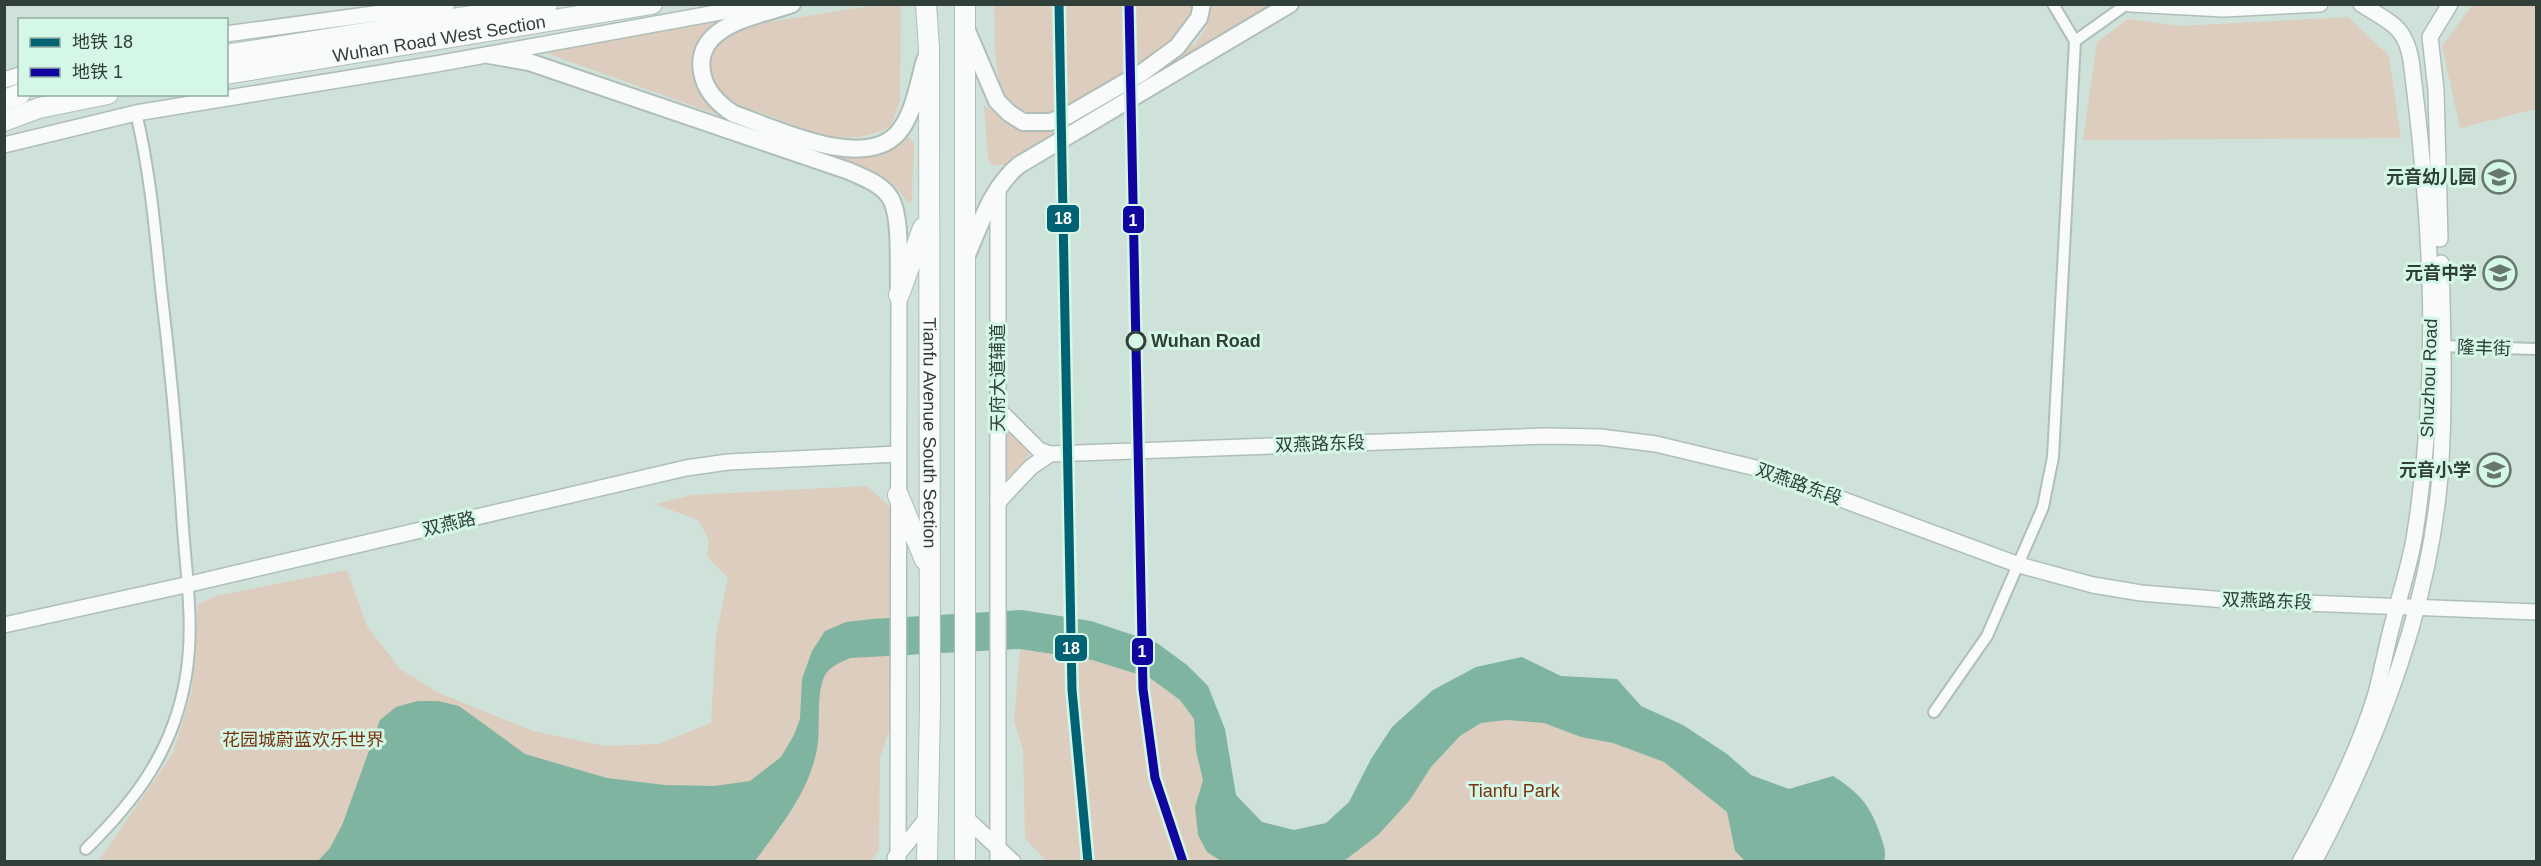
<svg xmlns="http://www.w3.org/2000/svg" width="2541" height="866" viewBox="0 0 2541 866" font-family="Helvetica,'Noto Sans SC',sans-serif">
  <rect width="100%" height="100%" fill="#cfe2da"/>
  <g fill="#ddcdbe">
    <path d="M 1195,4 L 1191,22 L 1176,40 L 1053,115 C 986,119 996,51 994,5 Z"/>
    <polygon points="2473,4 2536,5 2536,109 2460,128 2442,46"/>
    <path d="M 877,5 L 901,5 L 900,101 L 891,126 C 846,151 809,130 765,114 C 753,110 737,107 727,100 C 706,86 701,48 725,35 C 747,24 772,21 796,18 C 823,13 850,9 877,5 Z"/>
    <path d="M 1210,5 L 1271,5 L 1004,165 L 993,166 L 988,160 L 984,105 C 1013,126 1015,133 1052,130 L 1196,43 L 1207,26 Z"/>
    <polygon points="2348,17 2389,56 2401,138 2083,140 2097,42 2128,19 2180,26"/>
    <path d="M 725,20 C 679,49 687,80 721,116 L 543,52 Z"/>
    <path d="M 903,135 L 907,135 L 914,143 L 912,201 L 908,203 C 889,173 869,168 836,156 C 867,157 883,161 903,135 Z"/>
    <polygon points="1007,425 1029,447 1029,455 1007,479"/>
    <polygon points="867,486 891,508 892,722 880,757 879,851 870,861 98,862 173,753 192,691 198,604 216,596 347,570 367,626 400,669 437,692 533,731 604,746 658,744 711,723 716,636 728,578 707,557 709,540 698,520 655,504 691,495"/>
    <polygon points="1020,649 1092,660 1150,678 1180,700 1194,719 1196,751 1203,780 1195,807 1207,852 1221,861 1046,861 1025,838 1023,750 1014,721"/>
    <polygon points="1507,720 1544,723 1581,737 1613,743 1664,762 1727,812 1735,851 1745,861 1344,862 1410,800 1431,767 1460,736 1481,723"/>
  </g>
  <path fill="#7eb4a0" d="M 1022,610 L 1091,621 L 1157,643 L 1187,665 L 1208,686 L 1225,729 L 1236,795 L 1262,822 L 1294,830 L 1326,823 L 1349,802 L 1371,759 L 1392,727 L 1433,690 L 1476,667 L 1522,657 L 1561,676 L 1617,679 L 1641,706 L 1683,725 L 1727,754 L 1751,775 L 1789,789 L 1833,776 C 1858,792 1870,804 1880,834 C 1883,844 1887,851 1884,861 L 1745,861 L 1735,851 L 1727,812 L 1664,762 L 1613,743 L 1581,737 L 1544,723 L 1507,720 L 1481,723 L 1460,736 L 1431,767 L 1410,800 L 1378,835 L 1344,861 L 1221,861 L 1207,852 L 1198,835 L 1195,807 L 1203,780 L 1196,751 L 1194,719 L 1180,700 L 1150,678 L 1092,660 L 1020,649 L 850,658 C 839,663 826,668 823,680 C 816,700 821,728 817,749 C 809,792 780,827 755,861 L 317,862 L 330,848 L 343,823 L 380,720 L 396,707 L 418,701 L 438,701 L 459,706 L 525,754 L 607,778 L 665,785 L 714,786 L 750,781 L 781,757 L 794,735 L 800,719 L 802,679 L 812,651 L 825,631 L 846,622 L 872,619 Z"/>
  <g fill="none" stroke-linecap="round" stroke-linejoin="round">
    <defs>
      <g id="street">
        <polyline points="2053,4 2075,41 2127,4"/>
        <polyline points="2438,346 2536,349"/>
        <polyline points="1934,712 1987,636 2043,507 2053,457 2075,41"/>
        <path d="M 86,849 C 137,799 174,749 186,676 C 195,620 185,569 182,513 C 177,438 170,363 161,288 C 155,229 150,171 136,113"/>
      </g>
      <g id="secondary">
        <polyline points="2130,4 2224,9 2320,4"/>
        <polyline points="226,34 447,4"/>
        <polyline points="4,80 20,75"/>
        <polyline points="4,145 136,113 436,64 765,4"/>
        <polyline points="2440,239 2436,90 2430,37 2450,4"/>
        <polyline points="998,409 1039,450 1050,454 1544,436 1600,437 1656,444 1760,469 2019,565 2093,585 2141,593 2226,600 2536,612"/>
        <polyline points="998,502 1031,467 1050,454"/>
        <polyline points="4,625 190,584 686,468 728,462 898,454"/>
        <polyline points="965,817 1013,862"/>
        <polyline points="895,858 927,818"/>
        <polyline points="898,862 899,295"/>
        <polyline points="998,862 998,188"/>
        <path d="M 2300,862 C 2329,810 2357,754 2375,697 C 2382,672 2386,647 2393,622 C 2400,594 2409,567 2414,539 C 2441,374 2432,225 2411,60 C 2405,25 2389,22 2361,4"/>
        <path d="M 2314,862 C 2376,745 2429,609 2440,476 C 2445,406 2443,334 2441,263"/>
      </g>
      <g id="primary">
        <path d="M 792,4 C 759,16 694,24 702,72 C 705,91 718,104 734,114 C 775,128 861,171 897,134 C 914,115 918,84 925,60"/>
        <polyline points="967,31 997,101 1009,113 1023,122 1050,122 1067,116 1143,72 1177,47 1199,18 1202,4"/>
        <path d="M 489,55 L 529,62 L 849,171 C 862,177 880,183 889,196 C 902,213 898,267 899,289"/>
        <path d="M 966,257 C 980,225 992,187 1019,165 L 1290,4"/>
      </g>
      <g id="highway">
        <path id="s1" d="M 926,4 L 929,48 L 930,705 L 927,862"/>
        <polyline points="226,55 547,4"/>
        <path id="s2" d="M 226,74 L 652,4"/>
        <polyline points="4,100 20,94"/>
        <polyline points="4,121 39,108 108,94"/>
        <polyline points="899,295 923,228"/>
        <polyline points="898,495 925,560"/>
        <polyline points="965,862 965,4"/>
      </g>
    </defs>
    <use href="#street" stroke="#b0beb8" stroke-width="14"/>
    <use href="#secondary" stroke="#b0beb8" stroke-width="18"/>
    <use href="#primary" stroke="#b0beb8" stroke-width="20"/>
    <use href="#highway" stroke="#b0beb8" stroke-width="22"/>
    <use href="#street" stroke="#f8fbf9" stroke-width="10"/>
    <use href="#secondary" stroke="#f8fbf9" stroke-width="15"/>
    <use href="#primary" stroke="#f8fbf9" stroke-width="16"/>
    <use href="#highway" stroke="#f8fbf9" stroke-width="20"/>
    <defs>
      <polyline id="metro-1" points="1059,4 1072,690 1088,862"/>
      <polyline id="metro-2" points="1129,4 1143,689 1155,778 1183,862"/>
    </defs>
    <use href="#metro-1" stroke="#d4f7e8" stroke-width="14"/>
    <use href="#metro-2" stroke="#d4f7e8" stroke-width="14"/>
    <use href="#metro-1" stroke="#006272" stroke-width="9"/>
    <use href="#metro-2" stroke="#10069f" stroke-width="9"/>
  </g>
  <defs>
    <symbol id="school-ring" viewBox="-11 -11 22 22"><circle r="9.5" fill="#d4f7e8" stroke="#687871" stroke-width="1.5"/><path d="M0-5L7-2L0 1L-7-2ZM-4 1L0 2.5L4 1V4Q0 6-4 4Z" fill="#687871"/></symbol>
  </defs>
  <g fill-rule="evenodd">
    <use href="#school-ring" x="2480" y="158" width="38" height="38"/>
    <use href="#school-ring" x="2481" y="254" width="38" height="38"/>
    <use href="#school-ring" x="2475" y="451" width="38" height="38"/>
  </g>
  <circle fill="#d4f7e8" stroke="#313f39" stroke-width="3" cx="1136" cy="341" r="9"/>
  <g text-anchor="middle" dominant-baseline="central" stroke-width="6" stroke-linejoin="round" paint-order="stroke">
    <g font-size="18" fill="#313f39" stroke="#d4f7e8">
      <text stroke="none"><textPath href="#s2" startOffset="216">Wuhan Road West Section</textPath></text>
      <text transform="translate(2484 348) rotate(2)">隆丰街</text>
      <text transform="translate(998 378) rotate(-90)">天府大道辅道</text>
      <text transform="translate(2429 378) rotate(-88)">Shuzhou Road</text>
      <text stroke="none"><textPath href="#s1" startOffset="429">Tianfu Avenue South Section</textPath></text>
      <text transform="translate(1320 444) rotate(-2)">双燕路东段</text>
      <text transform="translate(1799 484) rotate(20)">双燕路东段</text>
      <text transform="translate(449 524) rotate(-13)">双燕路</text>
      <text transform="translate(2267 601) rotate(2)">双燕路东段</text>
    </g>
    <g font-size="18" font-weight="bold" fill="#313f39" stroke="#d4f7e8" text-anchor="end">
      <text x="2476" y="177">元音幼儿园</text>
      <text x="2477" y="273">元音中学</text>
      <text x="2471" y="470">元音小学</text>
    </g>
    <g font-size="18" font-weight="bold" fill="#313f39" stroke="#d4f7e8" text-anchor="start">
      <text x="1151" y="341">Wuhan Road</text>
    </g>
    <g font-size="18" fill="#79330e" stroke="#d4f7e8">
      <text x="303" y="740">花园城蔚蓝欢乐世界</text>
      <text x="1514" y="791">Tianfu Park</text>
    </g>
  </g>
  <g stroke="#d4f7e8" stroke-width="2">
    <rect x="1046" y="204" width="34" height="29" rx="6" fill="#006272"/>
    <rect x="1122" y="205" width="23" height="29" rx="6" fill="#10069f"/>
    <rect x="1054" y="634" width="34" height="28" rx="6" fill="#006272"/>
    <rect x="1131" y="637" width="23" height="29" rx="6" fill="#10069f"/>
  </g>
  <g font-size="16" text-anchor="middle" font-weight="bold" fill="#fff">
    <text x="1063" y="224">18</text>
    <text x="1133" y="226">1</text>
    <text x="1071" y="654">18</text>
    <text x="1142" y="657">1</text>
  </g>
  <rect width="2541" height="866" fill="none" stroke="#313f39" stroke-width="12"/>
  <rect x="18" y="18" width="210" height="78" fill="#d4f7e8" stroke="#93ada2" stroke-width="1.5"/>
  <rect x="30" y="38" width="30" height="9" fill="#006272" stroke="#93ada2" stroke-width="1.5"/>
  <text x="72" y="48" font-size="18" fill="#313f39">地铁 18</text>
  <rect x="30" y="68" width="30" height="9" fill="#10069f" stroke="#93ada2" stroke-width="1.5"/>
  <text x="72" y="78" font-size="18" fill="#313f39">地铁 1</text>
</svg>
